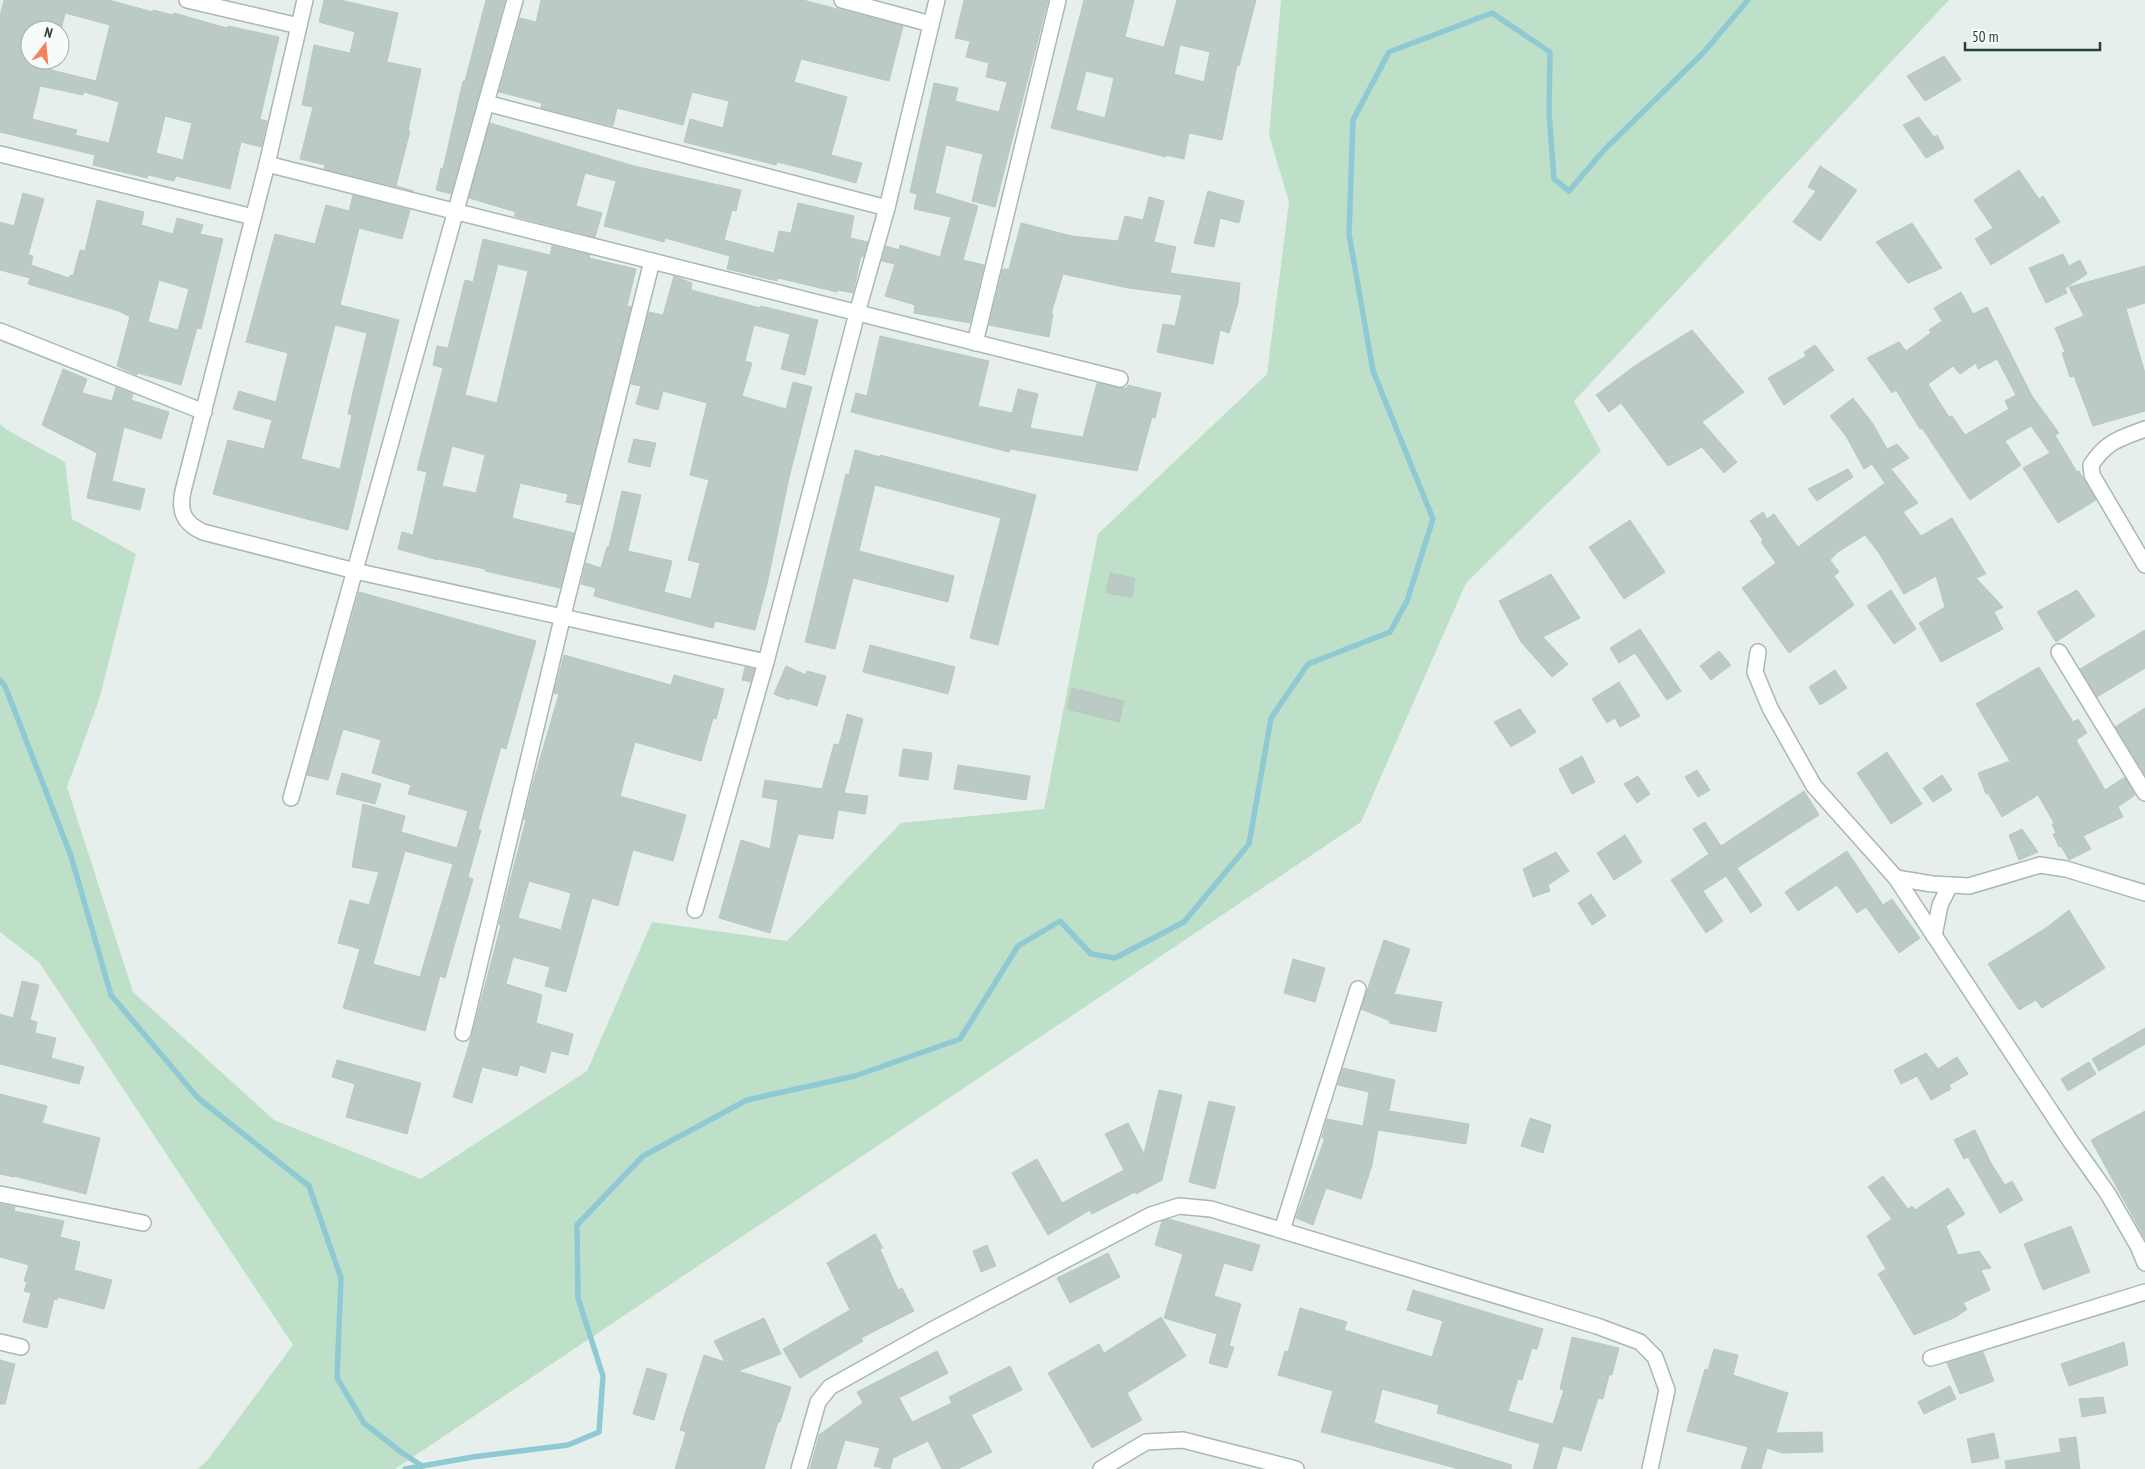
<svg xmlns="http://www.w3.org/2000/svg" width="2145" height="1469" viewBox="0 0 2145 1469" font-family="'PT Sans Narrow',sans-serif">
  <rect width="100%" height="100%" fill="#e6efeb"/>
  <polygon fill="#bfe0c8" points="1281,0 1949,0 1574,401 1601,451 1466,583 1361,822 395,1469 197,1469 207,1461 293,1345 39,962 0,932 0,424 7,430 65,462 72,519 136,554 99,700 67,787 133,992 274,1120 421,1179 587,1071 652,922 787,941 901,823 1044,809 1098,534 1267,374 1289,202 1269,135"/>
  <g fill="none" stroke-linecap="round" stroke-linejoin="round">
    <g stroke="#8ec9d4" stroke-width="5.5">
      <polyline points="0,680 5,686 71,856 111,995 198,1098 309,1186 341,1278 337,1378 364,1423 401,1452 422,1466"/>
      <polyline points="405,1469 473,1457 568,1445 599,1432 603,1376 578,1298 577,1225 643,1156 747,1100 855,1076 960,1039 1018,946 1060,921 1091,954 1115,958 1184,922 1249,844 1271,718 1308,664 1390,632 1407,601 1433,519 1373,371 1349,234 1353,120 1389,52 1492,13 1550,52 1549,113 1554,179 1569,191 1604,150 1704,52 1748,0"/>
    </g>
  </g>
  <g fill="#bbcac4" stroke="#b8c9c2" fill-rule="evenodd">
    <path d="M 4,0 L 109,0 L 153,12 L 153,10 L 173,15 L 174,13 L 227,28 L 228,26 L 279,37 L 260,119 L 267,121 L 261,147 L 241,142 L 230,189 L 176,176 L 174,181 L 148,175 L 147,178 L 93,165 L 95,155 L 0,132 L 0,16 ZM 65,13 L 110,25 L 96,81 L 51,70 L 53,60 L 30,60 L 30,30 L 61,30 ZM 40,86 L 83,95 L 84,92 L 119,102 L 109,143 L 75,135 L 77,130 L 32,119 ZM 165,116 L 192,123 L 183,160 L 156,153 Z"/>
    <polygon points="324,0 340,0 398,13 387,62 421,69 408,131 410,131 396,186 414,191 324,169 325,165 300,159 313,107 302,105 314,45 350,53 355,32 319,22"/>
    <polygon points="486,0 505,0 451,194 436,190 441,168 443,169 463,81 465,81"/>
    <polygon points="541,0 803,0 903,26 889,81 801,59 794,82 847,97 831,155 862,163 856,183 802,168 777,162 776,165 684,142 690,119 723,128 729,101 692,92 683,125 617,108 613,126 541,108 542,103 499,92 520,18 536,22"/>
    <polygon points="964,0 1048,0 995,207 972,201 983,154 946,145 935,193 978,206 963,260 984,265 970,323 914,313 915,305 885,296 895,264 882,261 886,246 899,250 900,245 940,257 951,217 914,209 917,194 910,192 934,83 958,88 955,101 999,112 1007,82 986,77 989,63 966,57 970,41 955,38"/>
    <path d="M 1084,0 L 1134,0 L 1125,37 L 1164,47 L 1177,0 L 1256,0 L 1239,66 L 1237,65 L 1222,140 L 1189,133 L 1184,159 L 1166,155 L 1166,157 L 1051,128 ZM 1180,45 L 1210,52 L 1204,82 L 1174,74 ZM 1086,71 L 1114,78 L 1105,118 L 1076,110 Z"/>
    <polygon points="1944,56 1961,80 1925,101 1907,76"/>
    <polygon points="1919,117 1934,137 1937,135 1944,148 1926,158 1903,125"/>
    <polygon points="490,123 634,166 741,190 736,211 732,210 724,240 774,253 779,231 791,233 798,203 854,216 850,238 868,242 863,257 861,256 853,293 838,290 837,292 778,278 777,281 727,269 730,256 665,238 664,242 604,226 616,181 585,173 576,206 602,213 595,237 514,216 516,212 469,198"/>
    <polygon points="1820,166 1857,190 1820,241 1793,222 1816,191 1808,187"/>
    <polygon points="2019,170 2039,199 2043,196 2060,222 1991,265 1975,239 1993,228 1974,200"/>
    <polygon points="1208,191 1244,201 1239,223 1220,218 1214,247 1194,243"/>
    <path d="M 23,193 L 44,199 L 28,255 L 33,256 L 31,265 L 69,278 L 70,275 L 73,276 L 80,250 L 85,251 L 97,200 L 144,212 L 141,225 L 173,234 L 177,218 L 203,225 L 200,234 L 223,239 L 201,329 L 197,328 L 181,385 L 138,373 L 137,375 L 117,366 L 130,317 L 119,311 L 28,284 L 30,278 L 0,270 L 0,222 L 14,226 ZM 159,280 L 189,289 L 178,330 L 148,322 Z"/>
    <path d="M 353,195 L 410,210 L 402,239 L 359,228 L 340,305 L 399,320 L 348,530 L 213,494 L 228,440 L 264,449 L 272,420 L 233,409 L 239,391 L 276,402 L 288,353 L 246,342 L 275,234 L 315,244 L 326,205 L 349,211 ZM 335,325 L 367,333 L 348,414 L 352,415 L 340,469 L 301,459 Z"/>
    <polygon points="1149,197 1164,201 1154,242 1176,247 1170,273 1240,283 1238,303 1229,333 1220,330 1213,364 1157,352 1163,324 1175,326 1182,295 1128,288 1063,274 1051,314 1053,314 1049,337 989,325 1003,269 1009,269 1021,223 1072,236 1118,241 1125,216 1143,220"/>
    <polygon points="1912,223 1942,268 1908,283 1876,242"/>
    <path d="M 483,239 L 550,255 L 552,246 L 590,255 L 589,258 L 636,269 L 627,306 L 631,307 L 581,505 L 566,502 L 568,494 L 520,483 L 512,518 L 574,533 L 560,588 L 485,571 L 485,569 L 438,559 L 438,560 L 398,549 L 402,532 L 413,535 L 427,472 L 417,470 L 443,368 L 433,365 L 437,346 L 448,348 L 465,280 L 473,282 ZM 498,264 L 528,271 L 497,403 L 465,395 ZM 452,446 L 485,455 L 476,493 L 442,486 Z"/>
    <polygon points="2063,254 2069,266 2080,260 2087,274 2065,288 2067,293 2046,303 2029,268"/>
    <polygon points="2145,266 2145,303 2126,309 2145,373 2145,411 2093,426 2074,376 2070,377 2062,353 2065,352 2055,328 2084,316 2069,287"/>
    <polygon points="674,276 692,283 691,290 760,308 761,306 818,320 805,375 781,369 790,334 754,325 745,361 752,363 742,396 786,409 793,382 812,387 788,482 768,580 755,630 715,621 713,628 618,603 594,596 596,588 581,584 586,563 601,568 607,547 609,547 622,491 641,495 628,551 672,561 664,592 691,599 700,563 688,560 709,480 690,475 707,403 663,391 658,410 636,404 641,386 631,384 649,312 663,315"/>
    <path d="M 1961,292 L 1973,314 L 1987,307 L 2032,396 L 2059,433 L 2055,435 L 2077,472 L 2079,471 L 2096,500 L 2058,523 L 2023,468 L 2050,453 L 2031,426 L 2005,441 L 2021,465 L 1970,500 L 1922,428 L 1920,429 L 1896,390 L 1892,393 L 1867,358 L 1899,342 L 1906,351 L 1931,333 L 1929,330 L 1942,321 L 1934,308 ZM 1997,359 L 2016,395 L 2005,401 L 2009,409 L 1965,435 L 1952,416 L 1949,417 L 1928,384 L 1953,366 L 1960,374 L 1976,363 L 1978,369 Z"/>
    <polygon points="1692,330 1744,392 1702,422 1737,462 1724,473 1702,447 1668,466 1621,403 1609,412 1596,395 1636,365"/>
    <polygon points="880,336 989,361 978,406 1012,413 1018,389 1038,394 1030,428 1083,437 1097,383 1118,388 1127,388 1128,385 1161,393 1155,418 1152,417 1137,471 1010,449 1009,452 851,412 856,393 867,396"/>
    <polygon points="1815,345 1834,370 1784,405 1768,378 1806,356 1804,352"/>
    <polygon points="63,369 87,379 82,393 112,401 116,387 133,394 131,400 169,412 161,439 124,427 112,481 145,489 140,510 87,498 97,453 42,425"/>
    <polygon points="1853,398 1873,424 1887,449 1897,444 1909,458 1891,469 1918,503 1903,512 1921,536 1952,518 1986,574 1976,578 2003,607 1994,612 2003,629 1941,662 1919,623 1945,607 1936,576 1904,594 1879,553 1865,535 1838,552 1830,560 1839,572 1834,576 1854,605 1789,653 1742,588 1776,563 1761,542 1763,540 1750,521 1763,512 1767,519 1774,514 1798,547 1885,483 1872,464 1864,469 1846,436 1830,416"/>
    <polygon points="634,439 656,443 650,467 628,462"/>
    <polygon points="855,450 880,457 880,455 1036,495 998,645 970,638 1001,518 875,485 859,551 954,576 948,602 853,578 835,649 805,642 846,474 849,475"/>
    <polygon points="1848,469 1853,477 1817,501 1808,489"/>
    <polygon points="1630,520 1665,572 1624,599 1589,547"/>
    <polygon points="1110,573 1135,578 1132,597 1106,593"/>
    <polygon points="1551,574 1580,618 1543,637 1568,664 1552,677 1521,642 1499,601"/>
    <polygon points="1891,590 1916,629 1894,644 1867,606"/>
    <polygon points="2077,590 2095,616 2056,642 2037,612"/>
    <path d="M 359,592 L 536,641 L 506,749 L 501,747 L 478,829 L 481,830 L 468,877 L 473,879 L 445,978 L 440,976 L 425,1031 L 343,1008 L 360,949 L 338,943 L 350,900 L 369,905 L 379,872 L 352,867 L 363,804 L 405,816 L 401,832 L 457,848 L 468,811 L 408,794 L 411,785 L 372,773 L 381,740 L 343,729 L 328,780 L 307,775 ZM 405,851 L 453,864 L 420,977 L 373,964 Z"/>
    <polygon points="1640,629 1681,691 1667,700 1635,653 1619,663 1610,648"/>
    <polygon points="2145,630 2145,668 2097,697 2080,669"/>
    <polygon points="870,645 955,667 948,694 863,672"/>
    <polygon points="1719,651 1731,665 1711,680 1700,666"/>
    <path d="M 564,655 L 671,685 L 674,675 L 724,689 L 716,719 L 713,718 L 701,761 L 635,742 L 620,796 L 686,815 L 673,861 L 633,850 L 618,906 L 592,898 L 566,992 L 545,986 L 550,967 L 513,957 L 506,984 L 542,995 L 536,1023 L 573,1034 L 568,1055 L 551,1051 L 545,1073 L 520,1065 L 517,1076 L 482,1067 L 472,1103 L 453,1097 L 472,1035 L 501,925 L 499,924 L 526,820 L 524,819 L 533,783 L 559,694 L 554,693 ZM 529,881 L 571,893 L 561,930 L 518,918 Z"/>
    <polygon points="786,666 806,675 807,671 826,676 817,706 790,698 789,700 774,694"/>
    <polygon points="745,667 754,669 751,682 742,680"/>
    <polygon points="2039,667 2073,722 2078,719 2087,733 2076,740 2105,790 2125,777 2135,795 2118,807 2123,817 2083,836 2091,849 2069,860 2061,846 2059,847 2053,834 2056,833 2052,824 2054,823 2038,795 2002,817 1988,793 1986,794 1978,773 2010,761 1976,704"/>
    <polygon points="1835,670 1847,688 1820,705 1809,687"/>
    <polygon points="1619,682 1640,716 1620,727 1615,718 1607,723 1592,699"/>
    <polygon points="1072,688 1124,701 1119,722 1067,709"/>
    <polygon points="2145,708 2145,775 2115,727"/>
    <polygon points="1520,709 1536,732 1511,747 1494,722"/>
    <polygon points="847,714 863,719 844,793 868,796 865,814 838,810 833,839 798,834 770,933 719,918 741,840 770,849 778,800 762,797 765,780 822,789 834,744 839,745"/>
    <polygon points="903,749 932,753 928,780 899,776"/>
    <polygon points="1887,752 1922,804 1891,824 1857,773"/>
    <polygon points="1582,756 1595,782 1572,794 1559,769"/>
    <polygon points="958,765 1030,776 1026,800 954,789"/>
    <polygon points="1697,770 1710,790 1698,797 1685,777"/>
    <polygon points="342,773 381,784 375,804 336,794"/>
    <polygon points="1942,775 1952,790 1933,802 1923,788"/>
    <polygon points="1638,776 1650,794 1637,803 1624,784"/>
    <polygon points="1804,791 1819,815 1737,868 1762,905 1751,913 1726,876 1703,891 1723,921 1706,933 1671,880 1709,854 1693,829 1705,822 1721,846"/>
    <polygon points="2022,829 2038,852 2019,860 2009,835"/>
    <polygon points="1625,835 1642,862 1614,880 1597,853"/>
    <polygon points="1847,851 1883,905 1892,899 1920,938 1899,953 1866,907 1857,913 1837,885 1798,911 1785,892"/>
    <polygon points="1556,852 1569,871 1548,885 1550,891 1533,897 1523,869"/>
    <polygon points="1591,894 1606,916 1592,925 1578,903"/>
    <polygon points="2069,910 2105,968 2042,1008 2036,1000 2019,1010 1988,964 2046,928"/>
    <polygon points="1384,940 1410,949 1394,994 1442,1002 1436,1032 1389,1023 1390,1021 1361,1009"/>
    <polygon points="1293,959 1325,968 1315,1002 1284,993"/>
    <polygon points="22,981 39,985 30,1020 37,1022 35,1033 56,1038 51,1058 84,1067 79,1084 0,1064 0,1014 13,1018"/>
    <polygon points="2145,1028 2145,1044 2099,1071 2092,1059"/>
    <polygon points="1926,1053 1938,1069 1957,1057 1968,1074 1949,1085 1951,1089 1931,1100 1917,1076 1901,1084 1894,1070"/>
    <polygon points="337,1060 421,1083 407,1134 346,1117 355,1084 332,1077"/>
    <polygon points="2089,1062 2096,1074 2068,1091 2061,1079"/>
    <polygon points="1343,1068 1395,1080 1389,1111 1469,1124 1466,1144 1378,1130 1372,1165 1361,1199 1326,1188 1313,1225 1296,1218 1325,1138 1322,1138 1327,1119 1363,1126 1369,1092 1338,1085"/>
    <polygon points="1159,1090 1182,1095 1162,1180 1136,1194 1135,1192 1092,1214 1090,1210 1048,1235 1012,1173 1037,1159 1062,1203 1124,1170 1105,1134 1128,1123 1144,1154"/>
    <polygon points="0,1094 47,1106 42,1123 100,1138 86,1194 14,1176 14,1177 0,1174"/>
    <polygon points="1209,1101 1235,1107 1215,1189 1189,1182"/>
    <polygon points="2145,1111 2145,1239 2091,1140"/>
    <polygon points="1530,1118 1551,1125 1543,1153 1521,1146"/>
    <polygon points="1975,1130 1991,1163 2005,1185 2012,1181 2023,1200 2000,1213 1968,1157 1964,1159 1954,1140"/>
    <polygon points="1883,1176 1908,1209 1912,1206 1915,1210 1948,1188 1965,1214 1946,1226 1958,1255 1979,1251 1991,1268 1981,1270 1990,1290 1963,1303 1967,1309 1956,1317 1914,1335 1878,1274 1886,1269 1867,1236 1892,1219 1868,1187"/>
    <polygon points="0,1204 15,1207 14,1211 64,1221 60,1237 80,1242 74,1270 112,1280 104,1309 58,1297 57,1300 54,1299 47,1328 23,1322 31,1293 24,1291 27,1282 24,1281 29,1265 0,1257"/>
    <polygon points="1169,1219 1260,1245 1252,1271 1224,1263 1214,1296 1241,1304 1229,1346 1234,1347 1227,1368 1209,1363 1217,1334 1164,1318 1183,1254 1155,1245 1162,1221"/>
    <polygon points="2071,1226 2090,1272 2043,1290 2024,1244"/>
    <polygon points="875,1234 883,1248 880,1249 898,1290 902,1288 914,1311 861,1338 863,1341 800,1378 783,1349 850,1310 827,1263"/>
    <polygon points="987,1245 996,1266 981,1272 973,1251"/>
    <polygon points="1108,1253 1120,1277 1070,1303 1057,1278"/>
    <polygon points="1413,1290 1543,1329 1537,1349 1532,1348 1522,1380 1518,1379 1508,1411 1553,1424 1564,1390 1560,1389 1572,1337 1619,1348 1612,1375 1609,1375 1603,1399 1598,1398 1581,1451 1563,1446 1556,1469 1533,1469 1540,1444 1437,1413 1439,1405 1382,1389 1374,1423 1512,1465 1511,1469 1459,1469 1321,1432 1333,1391 1278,1375 1285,1351 1288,1352 1300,1308 1347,1322 1344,1330 1432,1357 1443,1321 1407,1310"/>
    <polygon points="1161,1317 1186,1356 1127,1393 1142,1420 1092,1448 1048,1373 1099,1344 1104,1353"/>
    <polygon points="764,1318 781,1354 738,1371 791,1387 780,1422 778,1422 764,1469 675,1469 686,1432 680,1430 704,1355 725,1362 714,1341"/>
    <polygon points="2124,1342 2128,1365 2069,1386 2061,1364"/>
    <polygon points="1714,1349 1738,1355 1733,1375 1788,1393 1776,1433 1822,1432 1823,1452 1782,1453 1767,1448 1761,1469 1741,1469 1748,1447 1687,1431 1705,1369 1708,1370"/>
    <polygon points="937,1351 948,1373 899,1398 912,1422 952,1403 949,1397 1010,1366 1022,1390 971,1415 992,1452 958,1469 942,1469 928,1441 893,1458 890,1469 885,1469 874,1466 880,1448 845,1440 836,1469 810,1469 819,1435 863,1403 857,1392"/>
    <polygon points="1983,1352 1994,1381 1960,1394 1947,1363"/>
    <polygon points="0,1360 15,1364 5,1404 0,1404"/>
    <polygon points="647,1368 667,1374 654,1420 633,1414"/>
    <polygon points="1950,1386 1956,1399 1924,1414 1918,1402"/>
    <polygon points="2103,1397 2106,1413 2082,1417 2079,1399"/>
    <polygon points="1994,1433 1999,1458 1972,1463 1967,1439"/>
    <polygon points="2076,1437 2080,1469 2006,1469 2005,1461 2061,1452 2059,1439"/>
  </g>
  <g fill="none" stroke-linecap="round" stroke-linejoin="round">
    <defs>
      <g id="minor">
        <polyline points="187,0 299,26"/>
        <path d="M 305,0 L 267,164 L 183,491 C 179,511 183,523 203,532 L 355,571 L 766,662"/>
        <polyline points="842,0 931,24"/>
        <polyline points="486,103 887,208"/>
        <polyline points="0,154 253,217"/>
        <polyline points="267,164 1120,379"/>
        <polyline points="0,331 204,412"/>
        <polyline points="975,343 1058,0"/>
        <path d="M 2145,429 C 2119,439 2107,441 2091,465 L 2092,475 L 2145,565"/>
        <polyline points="1758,652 1755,672 1770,708 1814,786 1896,878 2071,1142 2108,1194 2138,1246 2145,1263"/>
        <polyline points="2059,652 2145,793"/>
        <polyline points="291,798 515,0"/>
        <polyline points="1896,878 1932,884 1969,886 2040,865 2066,869 2145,893"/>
        <polyline points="695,910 766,662 857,313 887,208 937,0"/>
        <polyline points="1934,936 1940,905 1950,885"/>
        <polyline points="463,1033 562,619 652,261"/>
        <polyline points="0,1194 143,1223"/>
        <polyline points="1282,1230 1358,989"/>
        <polyline points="0,1342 21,1347"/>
        <polyline points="1931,1358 2145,1292"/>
        <polyline points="799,1469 818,1402 830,1387 932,1330 1151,1215 1179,1206 1211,1209 1597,1326 1640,1342 1655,1357 1667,1390 1650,1469"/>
        <polyline points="1101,1469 1146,1442 1183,1440 1296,1469"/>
      </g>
    </defs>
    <use href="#minor" stroke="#a8b8b2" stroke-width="18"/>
    <use href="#minor" stroke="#fff" stroke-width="15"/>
  </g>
  <g transform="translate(45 45) rotate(16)"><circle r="24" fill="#f7fbf9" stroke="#a3b1ad"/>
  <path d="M0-4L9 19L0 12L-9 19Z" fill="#f4845f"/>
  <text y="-8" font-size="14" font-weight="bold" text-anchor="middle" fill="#24423a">N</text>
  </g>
  <path d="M1965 42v8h135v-8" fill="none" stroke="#24423a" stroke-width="2.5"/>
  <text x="1972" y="42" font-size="15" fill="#24423a" stroke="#f7fbf9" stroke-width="4" paint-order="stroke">50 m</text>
</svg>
